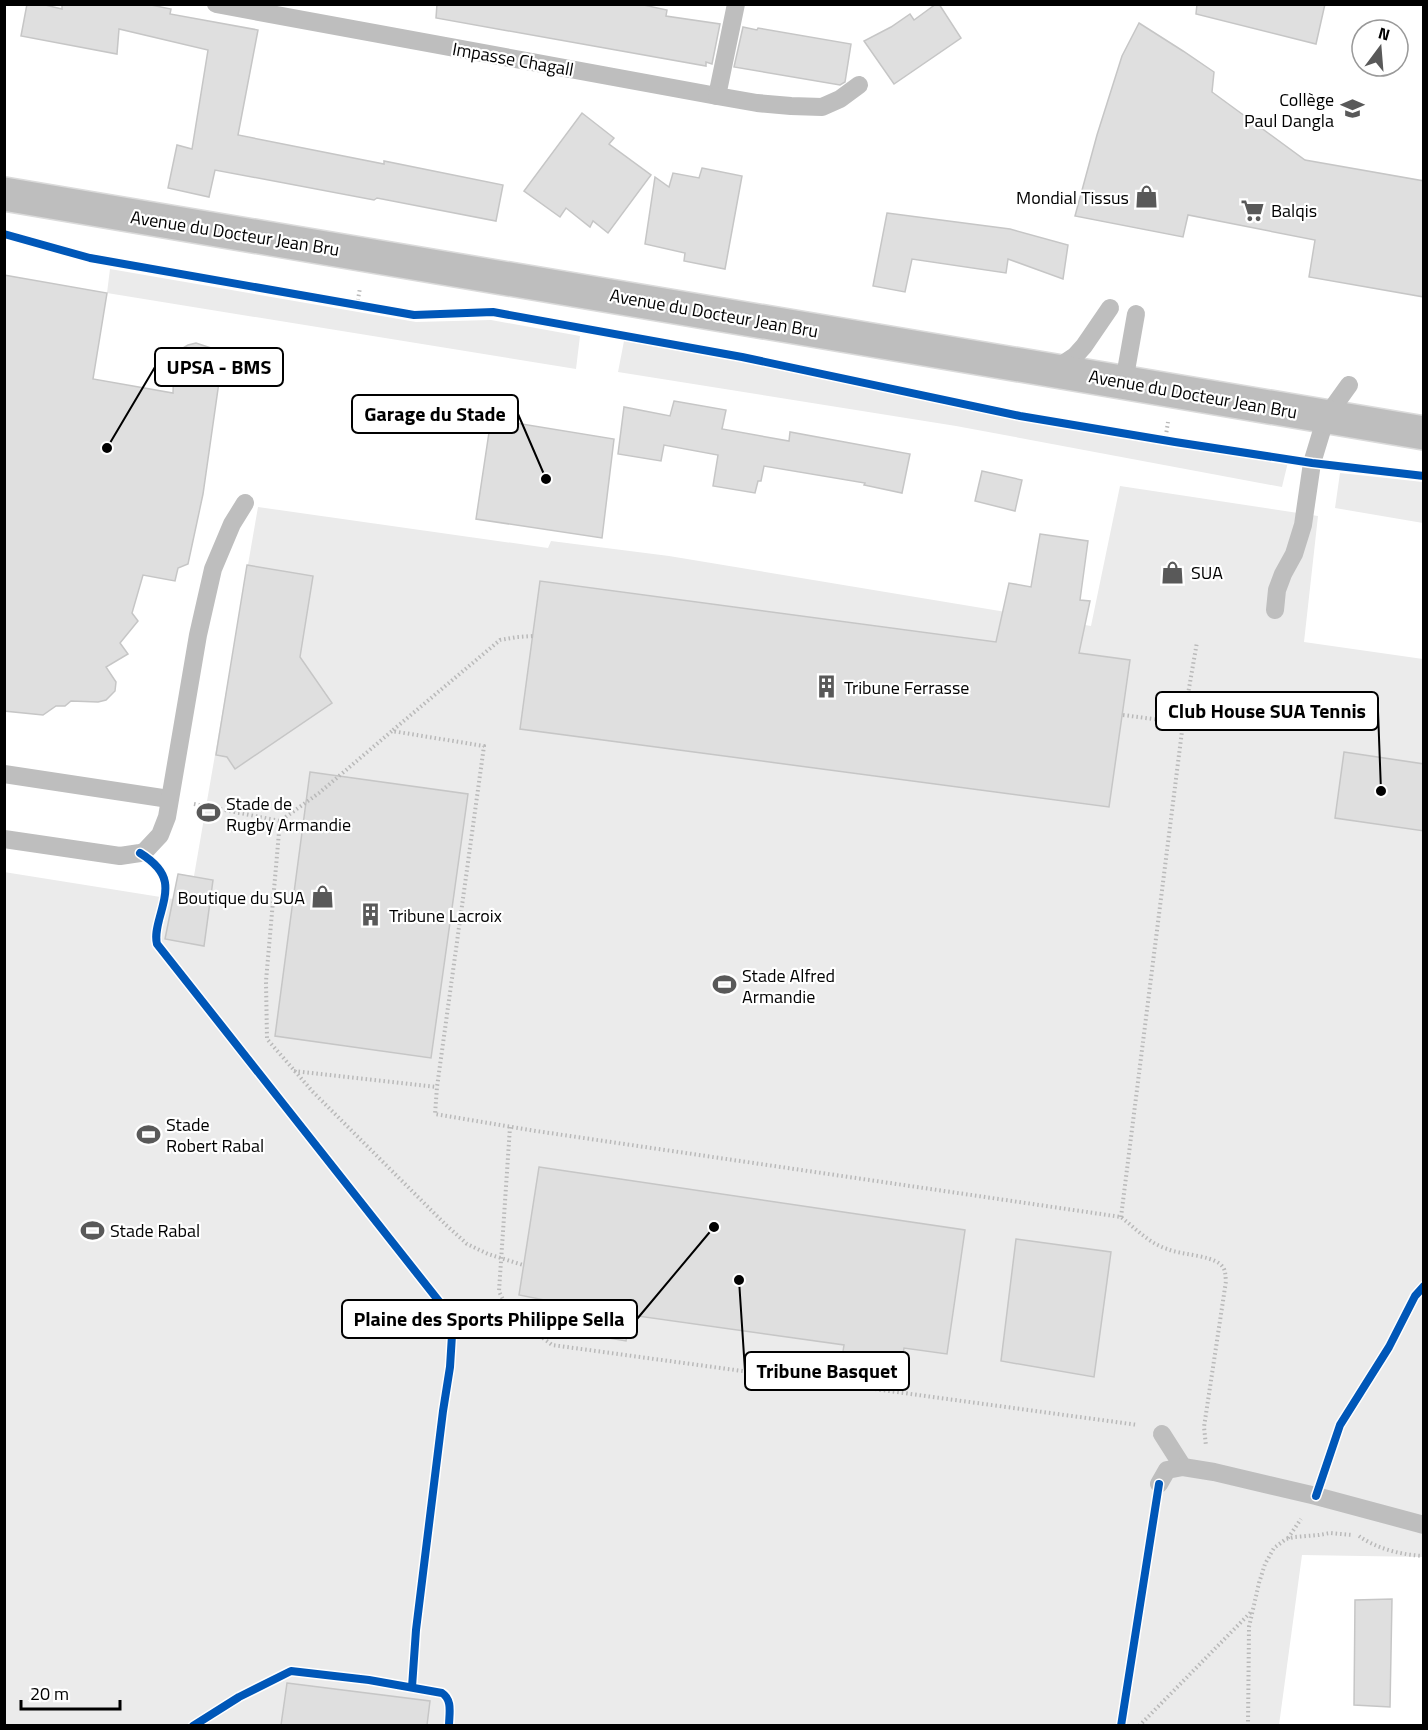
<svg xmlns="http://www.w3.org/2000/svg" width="1428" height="1730" viewBox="0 0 1428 1730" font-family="'Titillium Web',sans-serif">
  <rect width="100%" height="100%" fill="#fff"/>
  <g fill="#ebebeb">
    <polygon points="110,269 416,322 491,320 580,336 576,369 107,293"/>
    <polygon points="624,341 741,362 1021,421 1178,448 1288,462 1282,487 956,426 618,372"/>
    <polygon points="1340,473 1423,482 1423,523 1335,508"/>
    <polygon points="1120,486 1318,516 1304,642 1423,659 1423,1557 1302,1555 1279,1725 5,1725 4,872 173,899 178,874 194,876 258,507 548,548 551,541 669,556 1091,626"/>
  </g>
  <g fill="#dfdfdf" stroke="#c6c6c6" stroke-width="1.5">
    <polygon points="27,4 41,4 62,9 62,4 146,4 171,9 170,14 258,30 238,135 384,164 384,161 503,185 496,221 377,198 374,200 215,170 209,197 168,188 177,145 192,149 208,50 119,29 117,54 21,36"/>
    <polygon points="437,4 639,4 667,10 666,16 720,24 712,64 706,62 706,66 436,18"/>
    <polygon points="936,4 939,4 961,38 894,84 864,41 891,27 910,14 914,20"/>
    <polygon points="1197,4 1325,4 1316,44 1196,14"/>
    <polygon points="1139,23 1183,51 1214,72 1212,92 1305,160 1424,181 1424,297 1309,277 1315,240 1188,215 1183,237 1075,216 1097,135 1122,56"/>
    <polygon points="743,27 757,30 758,28 851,44 845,82 840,85 734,67"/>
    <polygon points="582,113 614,138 609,144 651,175 608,233 593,221 590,227 566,208 560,217 524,191"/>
    <polygon points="702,168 742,176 725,269 684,261 685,253 645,244 655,177 669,187 673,173 699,178"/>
    <polygon points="887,213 1010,229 1068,245 1063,279 1008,259 1006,273 912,259 905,292 873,286"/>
    <polygon points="4,275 107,293 93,379 173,393 174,363 176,355 181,349 188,345 196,343 211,348 217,353 220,361 221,368 203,494 188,564 178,568 175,581 143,575 132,613 138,621 120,643 128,654 106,667 116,682 115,691 106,700 98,702 71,701 65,706 56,706 43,715 4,711"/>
    <polygon points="674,401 726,410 722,429 789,441 790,432 910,454 902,493 864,485 865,483 764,466 761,481 758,481 755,493 713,486 718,455 664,445 661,461 618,454 624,407 670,416"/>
    <polygon points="491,419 614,439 602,538 476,519"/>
    <polygon points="982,471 1022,480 1015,511 975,501"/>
    <polygon points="1040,534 1088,541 1080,600 1090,601 1079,653 1130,660 1109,807 520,729 540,581 996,642 1009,583 1031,587"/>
    <polygon points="247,565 313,576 300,657 332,703 235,769 227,757 216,755"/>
    <polygon points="1344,752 1424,764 1424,831 1335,818"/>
    <polygon points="310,772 468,794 431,1058 275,1036"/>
    <polygon points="178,874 213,880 204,946 165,939"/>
    <polygon points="539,1167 965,1230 947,1354 904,1348 900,1377 840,1371 844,1345 631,1315 626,1341 572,1332 575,1306 519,1295"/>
    <polygon points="1016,1239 1111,1252 1094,1377 1001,1361"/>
    <polygon points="1392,1599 1390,1707 1354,1705 1355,1600"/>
    <polygon points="287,1683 430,1701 427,1725 281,1725"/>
  </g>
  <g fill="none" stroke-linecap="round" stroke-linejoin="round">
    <defs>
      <polyline id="primary" points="4,194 1424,433"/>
    </defs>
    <use href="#primary" stroke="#dbdbdb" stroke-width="36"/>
    <g stroke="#b9b9b9" stroke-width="4" stroke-dasharray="1.5 3" stroke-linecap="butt">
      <polyline points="357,305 360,288"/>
      <polyline points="1165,441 1168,422"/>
      <polyline points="1123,715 1183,723"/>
      <polyline points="393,730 500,640 517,637 533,636"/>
      <path d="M 194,804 L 280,821 L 319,793 L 392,731 L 484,746 L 437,1087 L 435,1114 L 536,1131 L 1121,1217 C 1136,1229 1149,1243 1167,1249 C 1182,1255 1209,1255 1220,1264 C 1226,1269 1225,1274 1226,1281 L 1204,1427 L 1206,1446"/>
      <polyline points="280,821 266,981 267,1039 313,1092 446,1225"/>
      <polyline points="294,1071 437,1087"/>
      <path d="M 510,1127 L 499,1291 C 509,1316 532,1329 552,1345 L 1138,1425"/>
      <polyline points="1121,1217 1183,723 1197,642"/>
      <path d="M 1359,1536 C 1377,1549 1402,1555 1424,1556"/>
      <polyline points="1288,1538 1301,1519"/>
      <polyline points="193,1726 239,1697 291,1671 369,1680 412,1687"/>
      <polyline points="1139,1726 1252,1611"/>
      <polyline points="1248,1726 1249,1627 1259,1583 1265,1564 1274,1548 1286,1539 1295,1537 1319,1535 1330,1533 1352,1535"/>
    </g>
    <g stroke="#bebebe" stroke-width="18">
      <polyline points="216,4 717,96 736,4"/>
      <polyline points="717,96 757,103 791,106 822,107 840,99 859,85"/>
      <polyline points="1054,370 1075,356 1084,346 1110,308"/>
      <polyline points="1125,383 1127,365 1136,314"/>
      <polyline points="1275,610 1277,590 1283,574 1294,554 1303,525 1312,463 1326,417 1349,385"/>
      <polyline points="4,774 169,799"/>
      <polyline points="4,839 120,856 140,853 145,851 160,835 167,817 198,635 213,569 232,524 245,503"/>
      <polyline points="1162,1434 1183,1467"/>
      <polyline points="1159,1484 1167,1470 1183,1467 1214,1472 1316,1496 1424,1525"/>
    </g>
    <use href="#primary" stroke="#bebebe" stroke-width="33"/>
    <polyline stroke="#b9b9b9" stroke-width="4" stroke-dasharray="1.5 3" stroke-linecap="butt" points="446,1225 467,1244 488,1254 523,1265"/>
    <defs>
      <g id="cycleway">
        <polyline points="4,234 90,258 414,315 493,312 742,357 1020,416 1175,442 1312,463 1424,476"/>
        <path d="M 140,853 C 172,873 168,888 159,920 C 157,928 155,936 157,944 L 453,1319 L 450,1367 L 443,1411 L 416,1630 L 412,1687"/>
        <polyline points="1316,1496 1340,1425 1389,1347 1415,1296 1424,1286"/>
        <path d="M 193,1726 L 239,1697 L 291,1671 L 369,1680 L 442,1693 C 453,1700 449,1714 449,1726"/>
        <polyline points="1121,1726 1159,1484"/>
      </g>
    </defs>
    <use href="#cycleway" stroke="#fff" stroke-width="11"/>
    <use href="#cycleway" stroke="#0057b8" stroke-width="8"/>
  </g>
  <defs>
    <symbol id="school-bare" viewBox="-9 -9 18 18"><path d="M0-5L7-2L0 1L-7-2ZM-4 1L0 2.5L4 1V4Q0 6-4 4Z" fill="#595959" stroke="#fff" stroke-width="2.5" paint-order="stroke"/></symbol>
    <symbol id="shop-bare" viewBox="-9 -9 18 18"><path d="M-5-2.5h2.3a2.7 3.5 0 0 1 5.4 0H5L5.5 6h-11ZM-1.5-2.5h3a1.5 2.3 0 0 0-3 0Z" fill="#595959" stroke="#fff" stroke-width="2.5" paint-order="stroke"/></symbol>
    <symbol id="supermarket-bare" viewBox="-9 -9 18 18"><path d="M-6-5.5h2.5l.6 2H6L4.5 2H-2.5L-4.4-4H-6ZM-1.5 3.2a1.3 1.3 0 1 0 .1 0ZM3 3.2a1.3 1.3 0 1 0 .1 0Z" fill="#595959" stroke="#fff" stroke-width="2.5" paint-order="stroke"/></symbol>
    <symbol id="building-bare" viewBox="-9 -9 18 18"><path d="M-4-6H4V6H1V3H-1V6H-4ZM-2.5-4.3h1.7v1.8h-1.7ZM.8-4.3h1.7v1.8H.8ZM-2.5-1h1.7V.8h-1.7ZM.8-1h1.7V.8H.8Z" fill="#595959" stroke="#fff" stroke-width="2.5" paint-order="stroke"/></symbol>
    <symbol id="stadium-bare" viewBox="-9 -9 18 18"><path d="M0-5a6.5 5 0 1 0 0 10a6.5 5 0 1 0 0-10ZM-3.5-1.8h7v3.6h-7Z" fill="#595959" stroke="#fff" stroke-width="2.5" paint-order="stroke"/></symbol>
  </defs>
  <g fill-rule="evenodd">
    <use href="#school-bare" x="1336" y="92" width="33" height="33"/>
    <use href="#shop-bare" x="1130" y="180" width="33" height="33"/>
    <use href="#supermarket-bare" x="1236" y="194" width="33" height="33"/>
    <use href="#shop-bare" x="1156" y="556" width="33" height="33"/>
    <use href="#building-bare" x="810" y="670" width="33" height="33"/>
    <use href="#stadium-bare" x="192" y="796" width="33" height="33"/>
    <use href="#shop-bare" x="306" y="880" width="33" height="33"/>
    <use href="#building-bare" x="354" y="898" width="33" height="33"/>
    <use href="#stadium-bare" x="708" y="968" width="33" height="33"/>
    <use href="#stadium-bare" x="132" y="1118" width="33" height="33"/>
    <use href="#stadium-bare" x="76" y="1214" width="33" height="33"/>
  </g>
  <g text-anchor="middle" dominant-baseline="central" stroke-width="4.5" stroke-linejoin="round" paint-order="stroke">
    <g font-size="18" fill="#000" stroke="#fff">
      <text transform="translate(513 59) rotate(10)">Impasse Chagall</text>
      <text transform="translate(235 233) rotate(9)">Avenue du Docteur Jean Bru</text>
      <text transform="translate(714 313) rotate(10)">Avenue du Docteur Jean Bru</text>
      <text transform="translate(1193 394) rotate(10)">Avenue du Docteur Jean Bru</text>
    </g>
    <g font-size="18" fill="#000" stroke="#fff" text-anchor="start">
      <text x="1334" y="99" text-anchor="end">Collège<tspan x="1334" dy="21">Paul Dangla</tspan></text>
      <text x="1129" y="197" text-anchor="end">Mondial Tissus</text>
      <text x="1271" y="210">Balqis</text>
      <text x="1191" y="572">SUA</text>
      <text x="844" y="687">Tribune Ferrasse</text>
      <text x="226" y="803">Stade de<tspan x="226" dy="21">Rugby Armandie</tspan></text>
      <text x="305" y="897" text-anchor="end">Boutique du SUA</text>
      <text x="389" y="915">Tribune Lacroix</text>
      <text x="742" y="975">Stade Alfred<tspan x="742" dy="21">Armandie</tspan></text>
      <text x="166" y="1124">Stade<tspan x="166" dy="21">Robert Rabal</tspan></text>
      <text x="110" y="1230">Stade Rabal</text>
    </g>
  </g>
  <path fill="none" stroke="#000" stroke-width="2" d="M107 448L155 367M546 479L518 414M1381 791L1378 711M714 1227L637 1319M739 1280L745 1371"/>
  <g fill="#000" stroke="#fff" stroke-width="2">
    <circle cx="107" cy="448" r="6"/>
    <circle cx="546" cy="479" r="6"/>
    <circle cx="1381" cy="791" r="6"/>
    <circle cx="714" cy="1227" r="6"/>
    <circle cx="739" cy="1280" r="6"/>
  </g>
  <g fill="#fff" stroke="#000" stroke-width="2">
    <rect x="155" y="348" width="128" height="38" rx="6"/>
    <rect x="352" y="395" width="166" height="38" rx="6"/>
    <rect x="1156" y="692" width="222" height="38" rx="6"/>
    <rect x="342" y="1300" width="295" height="38" rx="6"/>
    <rect x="745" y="1352" width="164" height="38" rx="6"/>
  </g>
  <g font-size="20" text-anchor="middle" font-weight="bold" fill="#000">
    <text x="219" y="374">UPSA - BMS</text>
    <text x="435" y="421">Garage du Stade</text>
    <text x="1267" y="718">Club House SUA Tennis</text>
    <text x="489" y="1326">Plaine des Sports Philippe Sella</text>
    <text x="827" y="1378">Tribune Basquet</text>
  </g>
  <rect width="1428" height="1730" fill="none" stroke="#000000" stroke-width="12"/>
  <g transform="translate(1380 48) rotate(16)"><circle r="28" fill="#ffffff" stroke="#999999" stroke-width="1.5"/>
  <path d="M0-4.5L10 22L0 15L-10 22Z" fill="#595959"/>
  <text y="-9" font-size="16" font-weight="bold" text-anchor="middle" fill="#000000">N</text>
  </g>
  <path d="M21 1700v9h99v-9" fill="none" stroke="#000000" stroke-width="3"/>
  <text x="30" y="1700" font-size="18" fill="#000000" stroke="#ffffff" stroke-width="4.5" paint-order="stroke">20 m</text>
</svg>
